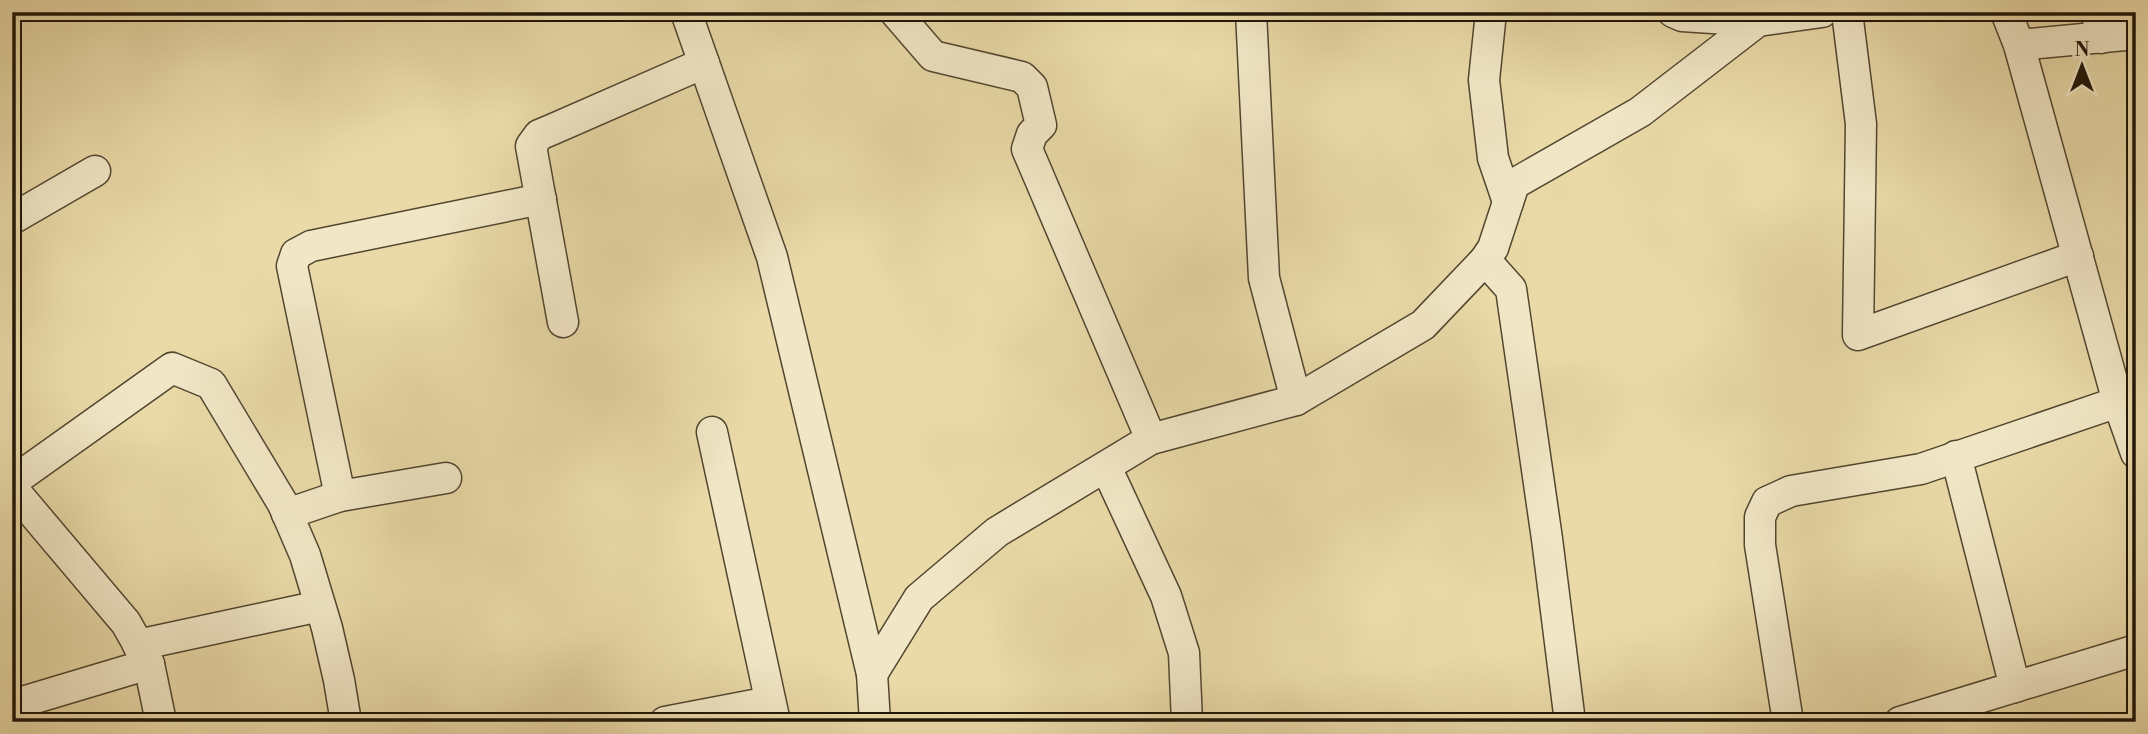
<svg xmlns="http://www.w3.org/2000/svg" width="2148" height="734" viewBox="0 0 2148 734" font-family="'Libre Bodoni',serif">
  <rect width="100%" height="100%" fill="#e9daa8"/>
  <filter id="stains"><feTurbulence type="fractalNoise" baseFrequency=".00286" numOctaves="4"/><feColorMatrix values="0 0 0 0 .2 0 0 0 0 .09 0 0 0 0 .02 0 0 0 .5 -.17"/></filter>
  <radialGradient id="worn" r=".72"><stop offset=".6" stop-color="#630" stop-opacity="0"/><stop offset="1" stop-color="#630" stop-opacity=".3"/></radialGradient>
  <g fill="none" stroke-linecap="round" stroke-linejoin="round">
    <defs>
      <g id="street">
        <polyline points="686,12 772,257 872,674 875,722"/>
        <polyline points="895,12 933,56 1022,77 1032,87 1041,125 1032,134 1027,149 1151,439"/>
        <polyline points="1251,12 1264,278 1296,400"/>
        <polyline points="1491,12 1484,80 1493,158 1508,202"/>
        <polyline points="1673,12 1682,16 1758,21 1822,12"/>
        <polyline points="1847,12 1861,124 1858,335 2078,256"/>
        <polyline points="2006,12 2019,45 2118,402 2136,453"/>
        <polyline points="2097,12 2101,38"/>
        <polyline points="2019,45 2136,34"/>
        <polyline points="12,219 95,171"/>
        <polyline points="1485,260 1511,289 1547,539 1570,722"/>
        <polyline points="563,322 531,146 539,135 551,130 704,63"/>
        <polyline points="712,432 775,722"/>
        <polyline points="1956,456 2015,687"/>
        <polyline points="1106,467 1166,596 1184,653 1187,722"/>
        <polyline points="12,482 172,368 211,384 283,504 305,555 327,628 339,680 346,722"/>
        <polyline points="12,488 126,623 149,664 161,722"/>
        <polyline points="340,496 292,266 296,254 311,246 541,199"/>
        <polyline points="287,514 340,496 446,478"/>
        <polyline points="138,645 320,606"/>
        <polyline points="872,674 919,598 997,532 1151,439 1296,400 1423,325 1485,260 1493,248 1514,184 1640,112 1758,21"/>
        <polyline points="12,705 149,664"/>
        <polyline points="665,722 769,702"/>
        <polyline points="1788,722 1760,545 1760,517 1767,502 1791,491 1921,469 2118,402"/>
        <polyline points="1900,722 2136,650"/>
      </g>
    </defs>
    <use href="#street" stroke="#524630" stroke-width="33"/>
    <use href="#street" stroke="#f1e7c6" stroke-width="30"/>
  </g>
  <rect width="2148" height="734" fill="none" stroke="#e9daa8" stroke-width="42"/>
  <rect x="14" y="14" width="2120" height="706" fill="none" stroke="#1f1508" stroke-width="3.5"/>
  <rect x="21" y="21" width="2106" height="692" fill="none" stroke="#1f1508" stroke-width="2"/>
  <g transform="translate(2082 66)" stroke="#f1e7c6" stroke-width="5" paint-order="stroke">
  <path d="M0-5L12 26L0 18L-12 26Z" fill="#1f1508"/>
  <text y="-10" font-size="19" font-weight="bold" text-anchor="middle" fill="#1f1508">N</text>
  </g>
  <rect width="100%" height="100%" filter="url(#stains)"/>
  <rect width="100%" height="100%" fill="url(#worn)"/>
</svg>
